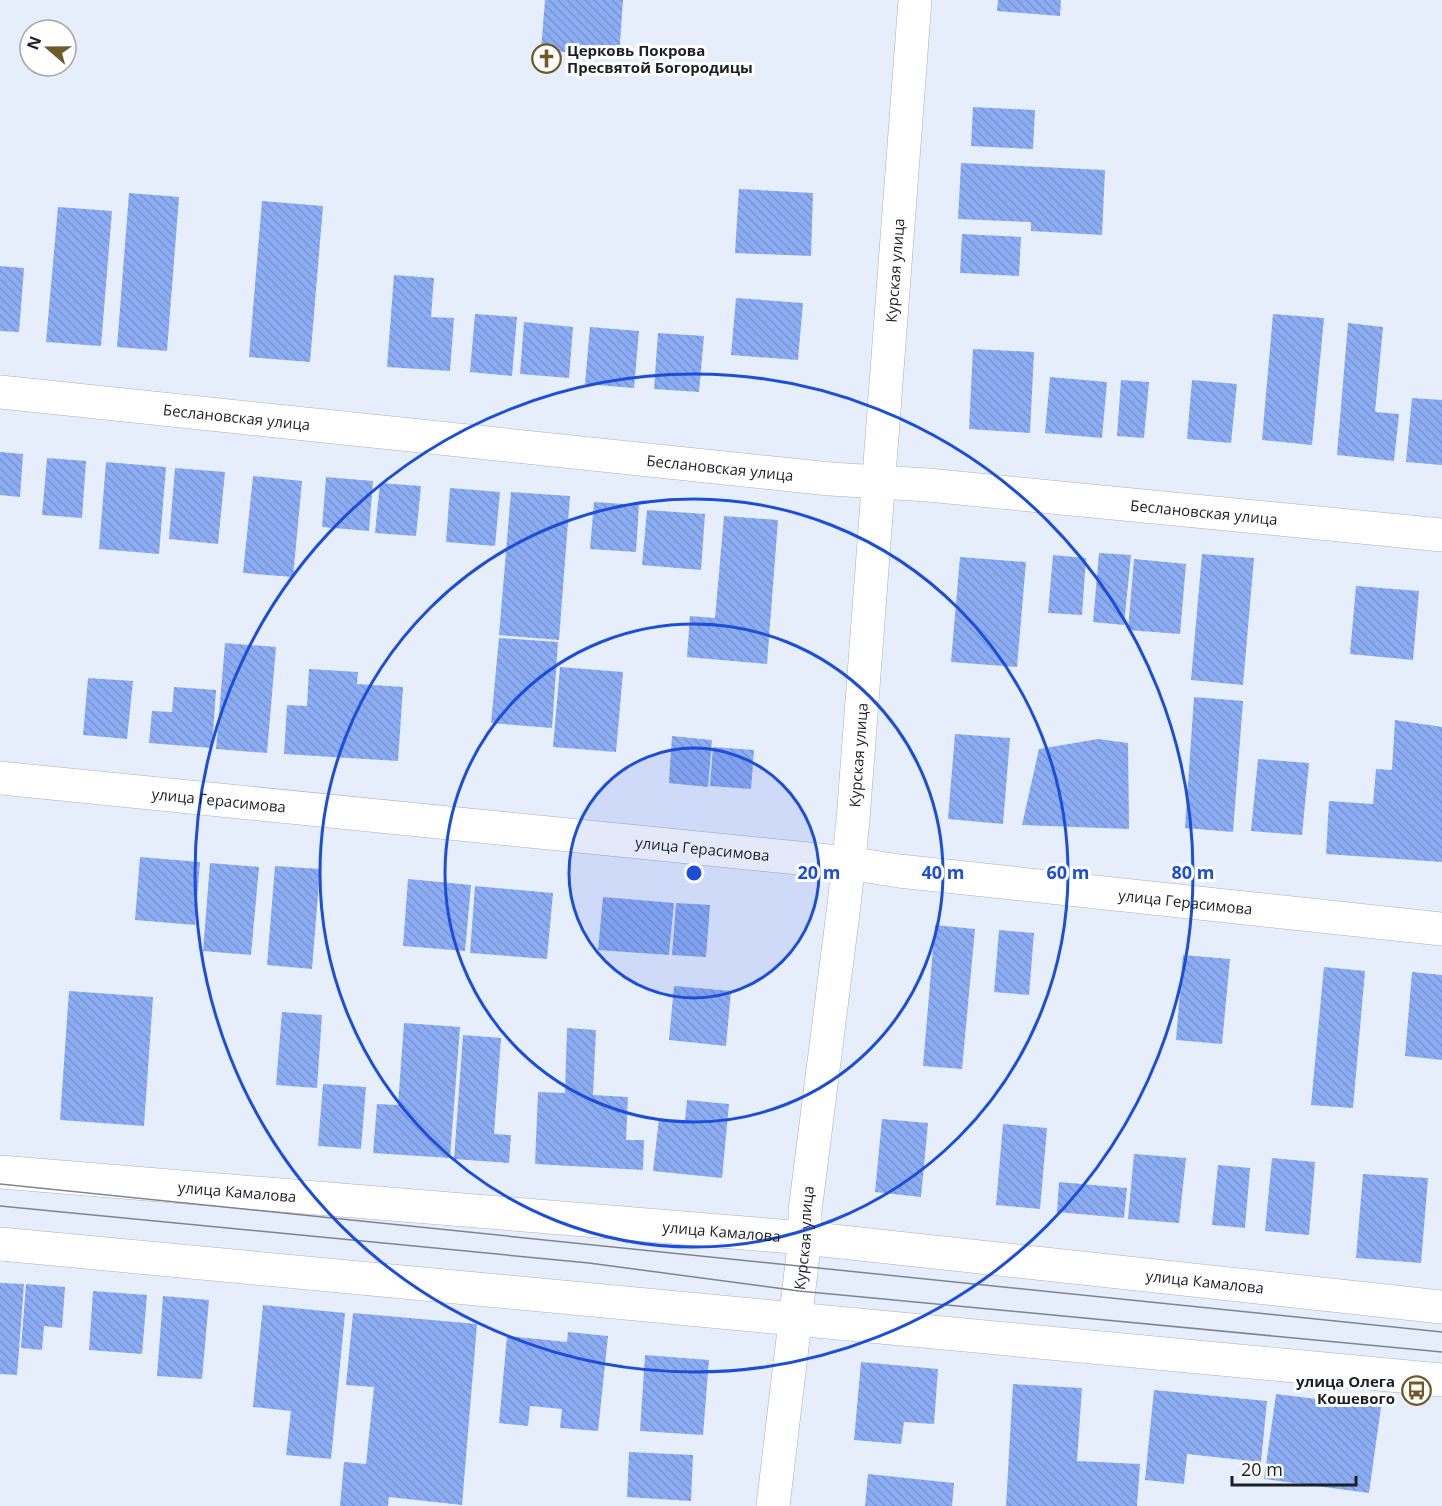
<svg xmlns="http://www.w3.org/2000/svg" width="1442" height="1506" viewBox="0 0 1442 1506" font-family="'Open Sans',sans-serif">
  <defs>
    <pattern id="building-back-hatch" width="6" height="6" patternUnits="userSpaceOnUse" patternTransform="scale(1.5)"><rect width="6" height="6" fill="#8cadf3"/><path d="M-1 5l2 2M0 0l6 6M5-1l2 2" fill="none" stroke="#7894d0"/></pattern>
  </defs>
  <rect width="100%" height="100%" fill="#e6eefc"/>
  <g fill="url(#building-back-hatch)">
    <polygon points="545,0 623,0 619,57 541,50"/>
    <polygon points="998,0 1061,0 1060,16 997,11"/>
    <polygon points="973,107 1035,110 1033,149 971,146"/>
    <polygon points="961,163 1105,170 1102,235 1031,231 1031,222 958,219"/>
    <polygon points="739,189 813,193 811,256 735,253"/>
    <polygon points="129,193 179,197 167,351 117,347"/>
    <polygon points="262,201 323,206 310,362 249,357"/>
    <polygon points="58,207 112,211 101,346 46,342"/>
    <polygon points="962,234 1021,237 1019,276 960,273"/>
    <polygon points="0,266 24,268 19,332 0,331"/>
    <polygon points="394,275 434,278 431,317 454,318 450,371 387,367"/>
    <polygon points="736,298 803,303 798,360 731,355"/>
    <polygon points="475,314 517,317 512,376 470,372"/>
    <polygon points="1273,314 1324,318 1312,445 1262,440"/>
    <polygon points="524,322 573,327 569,378 520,374"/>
    <polygon points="1348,323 1383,327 1375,412 1399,414 1394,461 1337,455"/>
    <polygon points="590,327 639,331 634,388 585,384"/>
    <polygon points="658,333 704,336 699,392 654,389"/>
    <polygon points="973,349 1034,352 1030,433 969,429"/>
    <polygon points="1050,377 1107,382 1102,438 1045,433"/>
    <polygon points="1121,380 1149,382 1144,438 1117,436"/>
    <polygon points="1192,380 1237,384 1231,443 1187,439"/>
    <polygon points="1412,398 1442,400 1442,465 1406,462"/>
    <polygon points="0,452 23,454 20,497 0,495"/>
    <polygon points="47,458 86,461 82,518 42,515"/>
    <polygon points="106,462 166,467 159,554 99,549"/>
    <polygon points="175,468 225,472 218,544 169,539"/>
    <polygon points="253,476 302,481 293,577 243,573"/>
    <polygon points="326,477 373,481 369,531 322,527"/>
    <polygon points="380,483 421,486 416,536 375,533"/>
    <polygon points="450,488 500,492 495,546 446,542"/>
    <polygon points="511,492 570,496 559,640 499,635"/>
    <polygon points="594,502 639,505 636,552 590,549"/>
    <polygon points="647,510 705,514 701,570 642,565"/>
    <polygon points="724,516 778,520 767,664 687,657 690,616 715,618"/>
    <polygon points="1099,553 1131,555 1124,625 1093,622"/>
    <polygon points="1202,554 1254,558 1243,685 1191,680"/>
    <polygon points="1053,555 1086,558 1082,615 1048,613"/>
    <polygon points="960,557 1026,562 1017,667 951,662"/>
    <polygon points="1134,559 1186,564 1180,634 1128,630"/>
    <polygon points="1356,586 1419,591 1413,660 1350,654"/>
    <polygon points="499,638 558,642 552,728 491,723"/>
    <polygon points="225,643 276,647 267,753 216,749"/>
    <polygon points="560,667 623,672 616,752 553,747"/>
    <polygon points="309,669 358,672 357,684 403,687 398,761 284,754 287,705 307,706"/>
    <polygon points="88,678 133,681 127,739 83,735"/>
    <polygon points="174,687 216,690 212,748 149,743 152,711 172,712"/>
    <polygon points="1194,697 1243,701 1233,832 1185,828"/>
    <polygon points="1395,720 1442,727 1442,862 1326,854 1329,801 1373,804 1376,769 1392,770"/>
    <polygon points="955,734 1010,738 1003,824 948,819"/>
    <polygon points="672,736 712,740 708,787 669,783"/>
    <polygon points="1098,739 1128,743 1129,829 1022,825 1039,749"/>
    <polygon points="713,747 754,750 751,789 710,786"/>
    <polygon points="1258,759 1309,763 1302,835 1251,831"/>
    <polygon points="140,857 200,862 195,925 135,920"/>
    <polygon points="210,863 259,867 251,955 203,951"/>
    <polygon points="275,866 320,869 312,969 267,965"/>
    <polygon points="408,879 471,885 465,951 403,946"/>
    <polygon points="475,886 553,893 547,959 470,953"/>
    <polygon points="603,897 674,903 669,955 598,950"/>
    <polygon points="676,903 710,905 706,957 672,955"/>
    <polygon points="935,925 975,929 962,1069 923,1066"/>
    <polygon points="999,930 1034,933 1029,995 994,992"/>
    <polygon points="1183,955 1230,959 1222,1044 1176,1040"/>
    <polygon points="1324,967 1365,971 1353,1108 1311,1105"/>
    <polygon points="1412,972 1442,975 1442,1060 1405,1056"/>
    <polygon points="674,986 731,991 726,1046 669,1040"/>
    <polygon points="69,991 153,997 144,1126 60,1120"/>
    <polygon points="282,1012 322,1015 317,1088 276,1085"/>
    <polygon points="404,1023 460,1027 450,1158 373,1153 377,1104 398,1105"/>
    <polygon points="567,1028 596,1030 593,1095 628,1097 626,1140 644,1140 643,1170 535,1164 538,1092 565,1093"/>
    <polygon points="463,1035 501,1038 494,1134 511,1135 509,1163 454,1159"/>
    <polygon points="323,1084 366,1087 361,1149 318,1146"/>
    <polygon points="687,1100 729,1104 722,1178 653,1171 659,1119 685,1121"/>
    <polygon points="882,1119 928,1123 921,1197 875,1192"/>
    <polygon points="1003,1124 1047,1128 1040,1209 996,1205"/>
    <polygon points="1134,1154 1186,1158 1179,1223 1128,1219"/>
    <polygon points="1272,1158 1315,1162 1309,1235 1265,1231"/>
    <polygon points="1218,1165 1250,1168 1245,1228 1212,1225"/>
    <polygon points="1363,1174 1428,1178 1421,1263 1356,1258"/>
    <polygon points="1059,1182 1127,1188 1124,1218 1057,1212"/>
    <polygon points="0,1283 24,1284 17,1375 0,1374"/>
    <polygon points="26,1284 65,1287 62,1328 44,1326 42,1350 21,1348"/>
    <polygon points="93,1291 147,1295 142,1354 89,1350"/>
    <polygon points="163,1296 209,1300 202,1379 157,1376"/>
    <polygon points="263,1305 345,1313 331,1459 286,1455 291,1411 253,1407"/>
    <polygon points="353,1313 477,1324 462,1505 389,1497 388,1506 340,1506 344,1462 366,1464 374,1387 346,1385"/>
    <polygon points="568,1332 608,1336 598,1431 560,1428 562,1409 530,1406 528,1426 499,1423 507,1336 567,1342"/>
    <polygon points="645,1355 709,1360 703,1435 640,1431"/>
    <polygon points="861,1362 938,1369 934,1424 904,1422 901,1444 854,1440"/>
    <polygon points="1013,1384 1082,1388 1077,1461 1140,1464 1137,1506 1006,1506"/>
    <polygon points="1154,1390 1267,1401 1261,1462 1187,1454 1184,1484 1145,1480"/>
    <polygon points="1276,1394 1381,1407 1369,1493 1264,1479"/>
    <polygon points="629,1452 693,1455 691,1501 627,1497"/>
    <polygon points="868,1474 954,1483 952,1506 865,1506"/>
  </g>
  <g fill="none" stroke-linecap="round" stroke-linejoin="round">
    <defs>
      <g id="minor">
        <path id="s1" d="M 0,392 L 830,479 L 928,485 L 1442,535"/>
        <path id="s2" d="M 0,778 L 848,863 L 899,871 L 1442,929"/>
        <path id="s3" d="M 0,1172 L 805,1238 L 1442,1307"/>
        <polyline points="0,1244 1442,1380"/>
        <path id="s4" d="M 773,1506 L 805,1238 L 805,1211 L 844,905 L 853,820 L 915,0"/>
      </g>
    </defs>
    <use href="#minor" stroke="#a8afbc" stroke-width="34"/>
    <use href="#minor" stroke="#fff" stroke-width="33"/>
    <g stroke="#7f848e" stroke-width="1.5">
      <polyline points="0,1184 1442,1332"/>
      <polyline points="0,1206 589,1263 799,1291 1442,1352"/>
    </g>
  </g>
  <circle cx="694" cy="873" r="125" fill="#1d4ed8" fill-opacity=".12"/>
  <g fill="none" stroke="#1d4ed8" stroke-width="3">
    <circle cx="694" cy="873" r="125"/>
    <circle cx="694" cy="873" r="249"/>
    <circle cx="694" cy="873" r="374"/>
    <circle cx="694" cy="873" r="499"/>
  </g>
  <defs>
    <symbol id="church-ring" viewBox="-11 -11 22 22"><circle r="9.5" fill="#fff" stroke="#705929" stroke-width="1.5"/><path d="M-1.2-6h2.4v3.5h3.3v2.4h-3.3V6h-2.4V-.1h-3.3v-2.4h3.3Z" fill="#705929"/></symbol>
    <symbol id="bus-ring" viewBox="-11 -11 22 22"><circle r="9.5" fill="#fff" stroke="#705929" stroke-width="1.5"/><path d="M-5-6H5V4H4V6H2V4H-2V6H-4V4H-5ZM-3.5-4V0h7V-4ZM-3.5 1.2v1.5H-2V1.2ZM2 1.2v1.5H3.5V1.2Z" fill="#705929"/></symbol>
  </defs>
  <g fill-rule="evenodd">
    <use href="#church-ring" x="530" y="42" width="33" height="33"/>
    <use href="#bus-ring" x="1400" y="1374" width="33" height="33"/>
  </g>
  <g text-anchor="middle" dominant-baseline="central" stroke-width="6" stroke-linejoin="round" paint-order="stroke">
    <g font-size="15" font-weight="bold" fill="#1c1f24" stroke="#fff" text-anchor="start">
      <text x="567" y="50">Церковь Покрова<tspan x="567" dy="17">Пресвятой Богородицы</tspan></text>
      <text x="1395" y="1381" text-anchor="end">улица Олега<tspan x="1395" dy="17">Кошевого</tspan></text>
    </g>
    <g font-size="15" fill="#1c1f24" stroke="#fff">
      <text stroke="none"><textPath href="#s4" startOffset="1242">Курская улица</textPath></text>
      <text stroke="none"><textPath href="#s1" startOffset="238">Беслановская улица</textPath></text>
      <text stroke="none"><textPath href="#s1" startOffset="724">Беслановская улица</textPath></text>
      <text stroke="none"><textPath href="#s1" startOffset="1210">Беслановская улица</textPath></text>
      <text stroke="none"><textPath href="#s4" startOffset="756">Курская улица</textPath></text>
      <text stroke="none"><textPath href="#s2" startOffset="220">улица Герасимова</textPath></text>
      <text stroke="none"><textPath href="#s2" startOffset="706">улица Герасимова</textPath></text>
      <text stroke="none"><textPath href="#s2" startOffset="1192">улица Герасимова</textPath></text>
      <text stroke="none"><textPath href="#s3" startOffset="238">улица Камалова</textPath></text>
      <text stroke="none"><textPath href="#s3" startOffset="724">улица Камалова</textPath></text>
      <text stroke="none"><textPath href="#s4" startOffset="270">Курская улица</textPath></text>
      <text stroke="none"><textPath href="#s3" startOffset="1210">улица Камалова</textPath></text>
    </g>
  </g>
  <circle cx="694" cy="873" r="9" fill="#1d4ed8" stroke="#fff" stroke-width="3"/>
  <g font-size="18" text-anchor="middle" font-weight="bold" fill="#1d4ed8" stroke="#fff" stroke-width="6" stroke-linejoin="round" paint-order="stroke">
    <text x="819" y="879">20 m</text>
    <text x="943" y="879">40 m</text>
    <text x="1068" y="879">60 m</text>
    <text x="1193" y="879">80 m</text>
  </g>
  <g transform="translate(48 48) rotate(290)"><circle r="28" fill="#ffffff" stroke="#a4a5a7" stroke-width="1.5"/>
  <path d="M0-4.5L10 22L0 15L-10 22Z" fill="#705929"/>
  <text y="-9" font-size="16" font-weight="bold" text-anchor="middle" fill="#1c1f24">N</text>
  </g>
  <path d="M1232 1476v9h124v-9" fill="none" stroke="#1c1f24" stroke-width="3"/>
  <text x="1241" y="1476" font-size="18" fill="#1c1f24" stroke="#ffffff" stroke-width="4.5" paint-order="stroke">20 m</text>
</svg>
